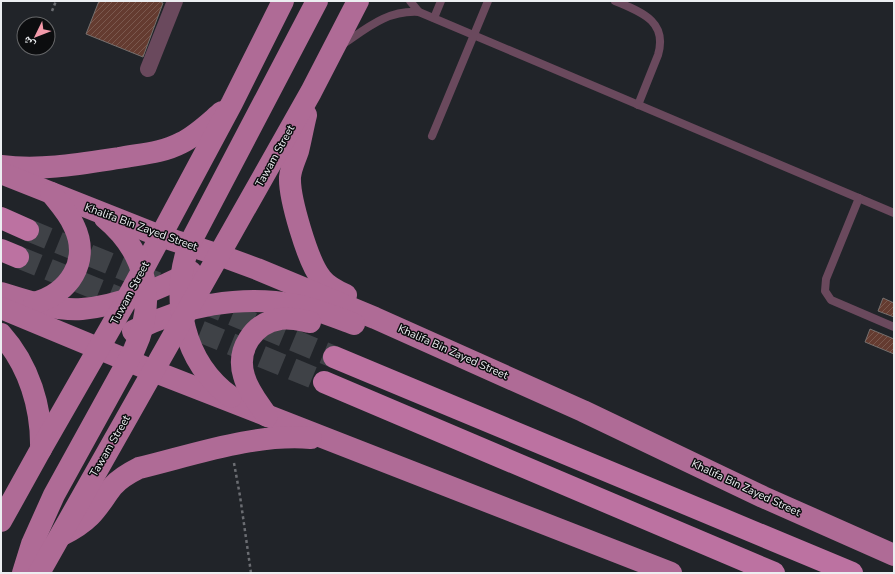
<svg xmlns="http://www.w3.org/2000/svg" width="895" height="574" viewBox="0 0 895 574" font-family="'Nunito Sans','Noto Naskh Arabic',sans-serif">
  <defs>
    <pattern id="building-hatch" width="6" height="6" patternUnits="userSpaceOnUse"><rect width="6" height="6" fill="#643b30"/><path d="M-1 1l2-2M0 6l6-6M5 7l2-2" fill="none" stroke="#7a584e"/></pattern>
  </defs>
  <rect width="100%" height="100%" fill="#212429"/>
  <g fill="url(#building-hatch)" stroke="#766f6d">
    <polygon points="99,1 159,1 163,3 143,57 86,34"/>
    <polygon points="883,298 894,303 894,317 878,311"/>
    <polygon points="870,329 894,339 894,354 865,342"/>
  </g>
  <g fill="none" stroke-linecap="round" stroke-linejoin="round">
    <g stroke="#3f4247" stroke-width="22" stroke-dasharray="22 11" stroke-linecap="butt">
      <polyline points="28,230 157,283"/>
      <polyline points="18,257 136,305"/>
      <polyline points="202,302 334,357"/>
      <polyline points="170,319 324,382"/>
    </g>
    <g stroke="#6b6d72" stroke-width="2.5" stroke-dasharray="3 3" stroke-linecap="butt">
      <polyline points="52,11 56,1"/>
      <polyline points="234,463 240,496 251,573"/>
    </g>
    <g stroke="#6a495d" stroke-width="8">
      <polyline points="410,1 419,12"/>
      <path d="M 615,1 C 641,12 668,21 658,55 L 638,105"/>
      <polyline points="434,18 441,1"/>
      <path d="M 342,45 C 367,28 387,10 419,12 L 894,213"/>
      <polyline points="432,136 488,1"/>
      <polyline points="859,198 826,279 825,291 831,300 894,327"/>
    </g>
    <polyline stroke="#6a495d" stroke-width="16" points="148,69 175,1"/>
    <g stroke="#af6b96" stroke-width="22">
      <path d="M 306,115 C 303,127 301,139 298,151 C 295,160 291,167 290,177 C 289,198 308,262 321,278 C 327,286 337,291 346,295"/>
      <path d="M 1,166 C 41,171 80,164 119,158 C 140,154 162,153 181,143 C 196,136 209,123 222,112"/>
      <polyline points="1,173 160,236 219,255 257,269 375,318 583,411 763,497 894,555"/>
      <path d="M 1,293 C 27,301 55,311 82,309 C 118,306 160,289 191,272"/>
      <path d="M 34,303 C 69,294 91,261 74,226 C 69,214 59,203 51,193"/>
      <polyline points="1,308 153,371 671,573"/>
      <path d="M 133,331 C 183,306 241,294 296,305 C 316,309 335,317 354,324"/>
      <path d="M 1,334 C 29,365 42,408 41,449"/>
      <path d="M 231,397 C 183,362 170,299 189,245 L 317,1"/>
      <path d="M 267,416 C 259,404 248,391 244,376 C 236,350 253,323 280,319 C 290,317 300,320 310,322"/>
      <polyline points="1,521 41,449 127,299 232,103 283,1"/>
      <path d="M 62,535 C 72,530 82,524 90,516 C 99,507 105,496 113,486 C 120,478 129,473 139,468 C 193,455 255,433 311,438"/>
      <path d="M 23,573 L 32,544 L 54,495 L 134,350 C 157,301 147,253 105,218"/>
      <polyline points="39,573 311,92 358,1"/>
    </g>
    <g stroke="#bc72a1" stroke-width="22">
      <polyline points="1,218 28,230"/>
      <polyline points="1,250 18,257"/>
      <polyline points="334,357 852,573"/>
      <polyline points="324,382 774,573"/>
    </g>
  </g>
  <g text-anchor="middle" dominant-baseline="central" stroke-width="3" stroke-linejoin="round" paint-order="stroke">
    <g font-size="11" fill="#eceef1" stroke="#0c0d0f">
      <text transform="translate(275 156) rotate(-61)">Tawam Street</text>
      <text transform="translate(141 227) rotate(20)">Khalifa Bin Zayed Street</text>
      <text transform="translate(130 293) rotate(-62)">Tuwam Street</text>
      <text transform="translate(453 352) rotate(24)">Khalifa Bin Zayed Street</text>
      <text transform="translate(110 446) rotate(-60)">Tawam Street</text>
      <text transform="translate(746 488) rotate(25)">Khalifa Bin Zayed Street</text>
    </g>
  </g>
  <rect width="895" height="574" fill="none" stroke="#eceef1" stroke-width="4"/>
  <g transform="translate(36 36) rotate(227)"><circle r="19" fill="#0c0d0f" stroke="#666769"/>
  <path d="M0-3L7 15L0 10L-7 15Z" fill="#f39aaa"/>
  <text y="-6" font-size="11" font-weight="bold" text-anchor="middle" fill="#eceef1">ش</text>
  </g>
</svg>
